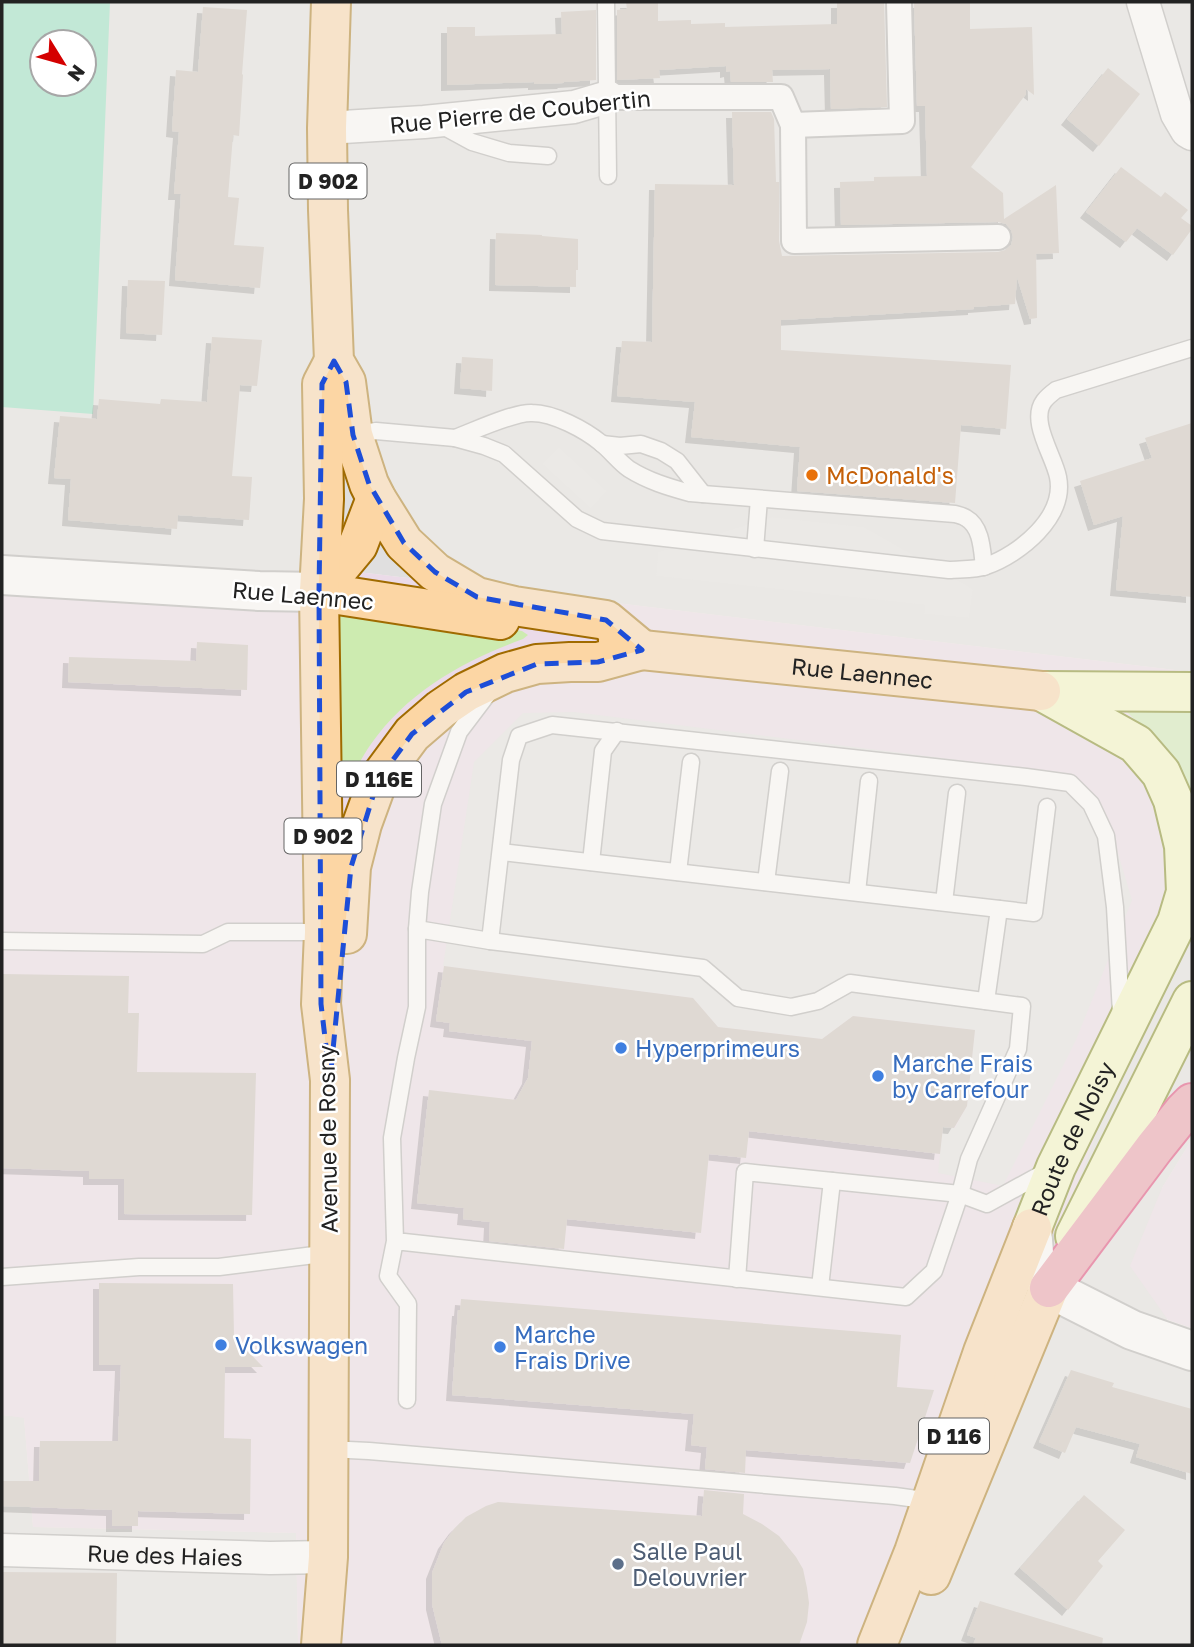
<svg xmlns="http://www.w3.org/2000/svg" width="1194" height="1647" viewBox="0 0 1194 1647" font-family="'Golos Text',sans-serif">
  <defs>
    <filter id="shadow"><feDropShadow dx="-6" dy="6" stdDeviation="0" flood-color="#0004"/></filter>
  </defs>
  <rect width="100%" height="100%" fill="#f2efe9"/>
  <g fill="#e0dfdf" fill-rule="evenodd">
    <path d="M 2,2 L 1192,2 L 1192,672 L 325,568 L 321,590 L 2,578 ZM 42,42 L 84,42 L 84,84 L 42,84 Z"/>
    <polygon points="1192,918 1192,1139 1162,1188 1167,1320 1192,1328 1192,1645 900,1645 947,1532 1027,1311 1123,1063"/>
    <polygon points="2,1415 24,1417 33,1527 296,1533 298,1645 2,1645"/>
  </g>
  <g fill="#ebdbe8">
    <polygon points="325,568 1192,672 1192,918 1123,1063 947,1532 900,1645 298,1645 296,1533 33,1527 24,1418 2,1415 2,578 259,591"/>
    <polygon points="1192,1139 1192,1328 1168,1320 1130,1266 1162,1188"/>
  </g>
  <g fill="#cdebb0">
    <path d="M 341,601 L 522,631 L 528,635 L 523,639 C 465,660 408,691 371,744 C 365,752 360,762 355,771 C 350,780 348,788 341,795 L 335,794 L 337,604 Z"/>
    <polygon points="1123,708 1175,713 1192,711 1192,807 1144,729"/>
  </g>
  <path fill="#88e0be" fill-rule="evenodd" d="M 2,2 L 110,2 L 93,414 L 2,407 ZM 84,42 L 84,84 L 42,84 L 42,42 Z"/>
  <g fill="#e2e2e2">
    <polygon points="559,447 607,491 591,509 542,464"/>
    <polygon points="772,517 864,527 973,589 969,618 924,614 925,605 656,576 658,552"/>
    <polygon points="574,712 1046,771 1086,786 1109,823 1132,900 1076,1040 1003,1186 938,1173 943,1127 955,1128 967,1106 975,1030 853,1016 822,1039 718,1027 693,998 443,966 474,762 523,713"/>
  </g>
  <g fill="#c7bfb8" filter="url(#shadow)">
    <polygon points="626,2 658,2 658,21 691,20 691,24 725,23 725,27 837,24 837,2 884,2 887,107 831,109 830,69 772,70 773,82 731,82 730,71 726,72 726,66 659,70 660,78 617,80 617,10 627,9"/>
    <polygon points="914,2 970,2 970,29 1032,27 1034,95 1026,89 1026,94 971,167 1003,193 1004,219 1056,185 1059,253 1036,254 1037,318 1030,319 1017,277 1015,304 974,307 974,309 781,320 781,350 1011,365 1006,429 961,425 955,503 797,491 800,447 691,437 695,402 617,396 622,341 652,342 655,184 734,185 732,112 771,112 774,119 776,182 779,182 779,241 782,256 998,252 1005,250 1011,245 1013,237 1011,230 1006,224 998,222 841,225 840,182 874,181 874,177 927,176 925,106 917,106"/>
    <polygon points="203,7 247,10 242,74 243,75 239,136 233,135 228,197 239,198 234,245 264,247 260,288 175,280 181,194 174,194 179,132 172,131 176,70 198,72"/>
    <polygon points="596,10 596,80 564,82 563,83 534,84 534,82 447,85 447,27 475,27 475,36 562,34 561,12"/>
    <polygon points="1108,68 1140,94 1099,146 1067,119"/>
    <polygon points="1121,167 1161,197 1165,192 1188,210 1181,218 1192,226 1192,229 1173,255 1137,228 1126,242 1086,212"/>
    <polygon points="496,233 542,235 542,236 578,239 578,270 576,270 576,287 495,285"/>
    <polygon points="128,280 165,281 162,335 126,333"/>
    <polygon points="212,337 262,340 257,386 240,385 232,476 252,477 249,520 178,515 177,529 68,520 71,479 54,478 60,416 97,419 99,399 160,404 161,399 207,402"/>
    <polygon points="462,357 493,359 492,391 460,388"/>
    <polygon points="1192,423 1192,597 1116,590 1123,516 1094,525 1080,481 1152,458 1145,438"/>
    <polygon points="197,642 248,645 247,690 68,682 69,657 196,661"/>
    <polygon points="444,966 693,998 718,1027 822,1039 853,1016 975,1030 967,1106 954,1128 943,1127 940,1154 749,1131 746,1158 709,1154 701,1233 567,1219 564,1249 489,1241 490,1222 463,1219 464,1208 417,1203 429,1090 516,1100 528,1078 532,1041 449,1031 450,1023 436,1021"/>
    <polygon points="2,974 129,976 128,1013 139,1013 137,1072 256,1073 252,1215 124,1214 124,1179 89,1179 89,1171 2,1168"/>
    <polygon points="99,1283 233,1284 234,1337 263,1367 225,1367 224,1438 251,1439 250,1514 138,1511 138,1526 112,1526 112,1510 2,1506 2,1481 39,1481 40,1441 118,1441 121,1365 99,1365"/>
    <polygon points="461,1299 901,1335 897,1387 934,1390 910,1463 746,1450 745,1473 705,1469 707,1447 691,1445 694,1414 452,1395 458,1310 460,1310"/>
    <polygon points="1071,1370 1114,1383 1112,1387 1192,1409 1192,1474 1136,1457 1140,1444 1076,1427 1065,1453 1039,1442"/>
    <polygon points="704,1490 744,1494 743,1514 762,1524 779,1536 796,1557 803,1569 807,1588 809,1603 807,1622 799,1645 442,1645 432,1604 432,1573 444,1543 455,1528 466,1517 486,1506 498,1502 702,1516"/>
    <polygon points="1084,1495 1125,1530 1098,1561 1103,1566 1068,1610 1020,1568"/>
    <polygon points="2,1572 117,1573 116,1645 2,1645"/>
    <polygon points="980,1601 1103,1638 1102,1645 973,1645 976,1638 967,1635"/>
  </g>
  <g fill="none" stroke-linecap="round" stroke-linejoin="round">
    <defs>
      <g id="service">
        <polyline points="606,2 608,176"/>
        <polyline points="439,124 472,142 509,153 548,156"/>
        <path d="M 353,435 L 376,431 L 455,438 L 484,446 L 504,454 L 577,519 L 602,531 L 949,570 C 961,569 975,570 986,566 C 1020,554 1066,517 1058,477 C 1054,456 1029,421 1044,401 C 1047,397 1052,393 1056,390 L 1192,348"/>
        <path d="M 455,438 C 474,431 514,412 532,413 C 554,413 585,430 601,443 C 611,451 619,462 629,469 C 648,481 668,487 690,493 L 955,514 C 959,515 963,516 966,518 C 982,527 982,551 984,567"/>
        <polyline points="602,444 620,446 641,444 661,451 677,461 703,494"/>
        <polyline points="755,549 759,499"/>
        <polyline points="501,852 1034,913 1047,807"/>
        <polyline points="591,862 603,751 617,731"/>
        <polyline points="678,872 691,762"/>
        <polyline points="766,882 780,771"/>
        <polyline points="857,892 869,781"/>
        <polyline points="944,902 957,793"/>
        <polyline points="417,929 420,892 433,804 459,732 490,691"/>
        <polyline points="2,941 203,944 228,932 324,932"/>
        <polyline points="490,941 511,760 519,736 552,725 1026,777 1070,783 1091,804 1106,836 1115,907 1121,1013"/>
        <polyline points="986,1001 999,909"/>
        <polyline points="395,1241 906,1297 934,1271 960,1194 969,1159 1018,1049 1022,1006 850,983 818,1001 791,1007 738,998 703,968 490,941 417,929 417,1007 406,1058 392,1138 395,1241 388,1276 408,1304 407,1400"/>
        <polyline points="2,1277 139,1267 219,1267 330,1253"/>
        <polyline points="737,1279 745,1172 960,1194 987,1204 1047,1171"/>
        <polyline points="820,1287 832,1181"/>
        <polyline points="328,1449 369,1451 895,1496 931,1501"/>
      </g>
      <g id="pedestrian">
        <polyline points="608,97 781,97 793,125 794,241 998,237"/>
        <polyline points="793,125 902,121 899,2"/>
      </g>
      <g id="minor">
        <polyline points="1143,2 1177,114 1187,131 1192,134"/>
        <polyline points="327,128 424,122 574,107 608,97"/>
        <path id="s1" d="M 2,1550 L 270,1558 L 328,1557"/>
      </g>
      <g id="tertiary">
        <polyline points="2,575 259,591 319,592"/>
        <polyline points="1032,1228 1035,1265 1049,1288 1132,1330 1192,1351"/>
      </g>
      <g id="secondary">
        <polyline points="1044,691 1192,692"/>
        <path id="s2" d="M 1032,1228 L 1056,1167 L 1177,922 L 1186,892 L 1184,846 L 1173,800 L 1161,773 L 1136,744 L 1041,691"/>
        <polyline points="1075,1236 1192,1001"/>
      </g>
      <g id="primary">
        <polyline points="331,2 327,128 328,210 334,361 346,382 353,435 369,484 376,498 404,543 435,572 477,597 514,606 606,620 642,650"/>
        <polyline points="319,592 500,620"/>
        <polyline points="319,592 358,545 376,498"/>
        <path id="s3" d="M 618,641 L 642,650 L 1041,691"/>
        <polyline points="347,934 351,867 362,824 378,780 412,734 441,709 466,692 505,673 537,664 570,662 598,662 642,650"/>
        <polyline points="931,1575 1049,1288"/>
        <polyline points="321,1645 328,1557 330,1080 321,1004 324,932 319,592 324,499 322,384 334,361"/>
        <polyline points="877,1645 914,1552 983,1352 1032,1228"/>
      </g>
      <polyline id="motorway" points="1049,1288 1155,1147 1184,1111 1192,1103"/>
    </defs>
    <use href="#service" stroke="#a9a9a9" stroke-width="19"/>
    <use href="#pedestrian" stroke="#a9a9a9" stroke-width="28"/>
    <use href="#minor" stroke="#a9a9a9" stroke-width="35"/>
    <use href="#tertiary" stroke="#a9a9a9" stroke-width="42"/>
    <use href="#secondary" stroke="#707d05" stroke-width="42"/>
    <use href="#primary" stroke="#a06b00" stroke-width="42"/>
    <use href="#motorway" stroke="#dc2a67" stroke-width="42"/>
    <use href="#service" stroke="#fff" stroke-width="16"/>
    <use href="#pedestrian" stroke="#fff" stroke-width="24"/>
    <use href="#minor" stroke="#fff" stroke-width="32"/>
    <use href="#tertiary" stroke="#fff" stroke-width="38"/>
    <use href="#secondary" stroke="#f7fabf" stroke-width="38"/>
    <use href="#primary" stroke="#fcd6a4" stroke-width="38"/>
    <use href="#motorway" stroke="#e892a2" stroke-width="38"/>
  </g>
  <path d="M0 0H1194V1647H0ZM 334,361 L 346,382 L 353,435 L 369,484 L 404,543 L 435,572 L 477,597 L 606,620 L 642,650 L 598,662 L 537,664 L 466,692 L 412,734 L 378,780 L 351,867 L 330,1080 L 321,1004 L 319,592 L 322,384 Z" fill="#f2efe9" fill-opacity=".55" fill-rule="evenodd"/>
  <path fill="none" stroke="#1d4ed8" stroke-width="5" stroke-dasharray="14 9" stroke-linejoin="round" d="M 334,361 L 346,382 L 353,435 L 369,484 L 404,543 L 435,572 L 477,597 L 606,620 L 642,650 L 598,662 L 537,664 L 466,692 L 412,734 L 378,780 L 351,867 L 330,1080 L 321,1004 L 319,592 L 322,384 Z"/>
  <circle fill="#e8710a" stroke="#fff" stroke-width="2.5" cx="812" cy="475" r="7"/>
  <g fill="#3f7fe0" stroke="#fff" stroke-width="2.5">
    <circle cx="621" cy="1048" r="7"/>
    <circle cx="878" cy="1076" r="7"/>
    <circle cx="221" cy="1345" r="7"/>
    <circle cx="500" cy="1347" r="7"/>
  </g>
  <circle fill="#5c6f8a" stroke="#fff" stroke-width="2.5" cx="618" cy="1564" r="7"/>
  <g text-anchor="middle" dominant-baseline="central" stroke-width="5" stroke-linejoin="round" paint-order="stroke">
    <g fill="#fff" stroke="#646464" stroke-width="2">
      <rect x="289.5" y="163.5" width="77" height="35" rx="5"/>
      <rect x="337" y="761.5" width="84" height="35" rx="5"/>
      <rect x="284.5" y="818.5" width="77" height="35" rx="5"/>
      <rect x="919" y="1418.5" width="70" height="35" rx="5"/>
    </g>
    <g font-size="21" font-weight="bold" fill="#222">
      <text x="328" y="181">D 902</text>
      <text x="379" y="779">D 116E</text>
      <text x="323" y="836">D 902</text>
      <text x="954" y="1436">D 116</text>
    </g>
    <g font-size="23" fill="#222" stroke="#fff">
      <text transform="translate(520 111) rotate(-6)">Rue Pierre de Coubertin</text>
      <text transform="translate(303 595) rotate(5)">Rue Laennec</text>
      <text stroke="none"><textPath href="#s3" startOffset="247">Rue Laennec</textPath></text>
      <text transform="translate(327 1139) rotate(-91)">Avenue de Rosny</text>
      <text stroke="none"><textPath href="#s2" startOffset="98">Route de Noisy</textPath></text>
      <text stroke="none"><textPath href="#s1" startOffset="163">Rue des Haies</textPath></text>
    </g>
    <g font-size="23" fill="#c56008" stroke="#fff" text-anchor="start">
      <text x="826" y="475">McDonald's</text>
    </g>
    <g font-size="23" fill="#366cbe" stroke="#fff" text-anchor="start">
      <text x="635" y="1048">Hyperprimeurs</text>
      <text x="892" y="1063">Marche Frais<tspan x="892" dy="26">by Carrefour</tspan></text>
      <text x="514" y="1334">Marche<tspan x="514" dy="26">Frais Drive</tspan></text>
      <text x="235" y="1345">Volkswagen</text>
    </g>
    <g font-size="23" fill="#4e5e75" stroke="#fff" text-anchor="start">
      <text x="632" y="1551">Salle Paul<tspan x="632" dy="26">Delouvrier</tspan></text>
    </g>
  </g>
  <rect width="1194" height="1647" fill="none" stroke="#222222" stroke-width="7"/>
  <g transform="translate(63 63) rotate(127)"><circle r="33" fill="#ffffff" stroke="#a7a7a7" stroke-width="2"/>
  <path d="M0-5L12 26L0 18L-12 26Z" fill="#d40000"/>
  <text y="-10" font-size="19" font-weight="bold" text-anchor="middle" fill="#222222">N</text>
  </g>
</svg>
